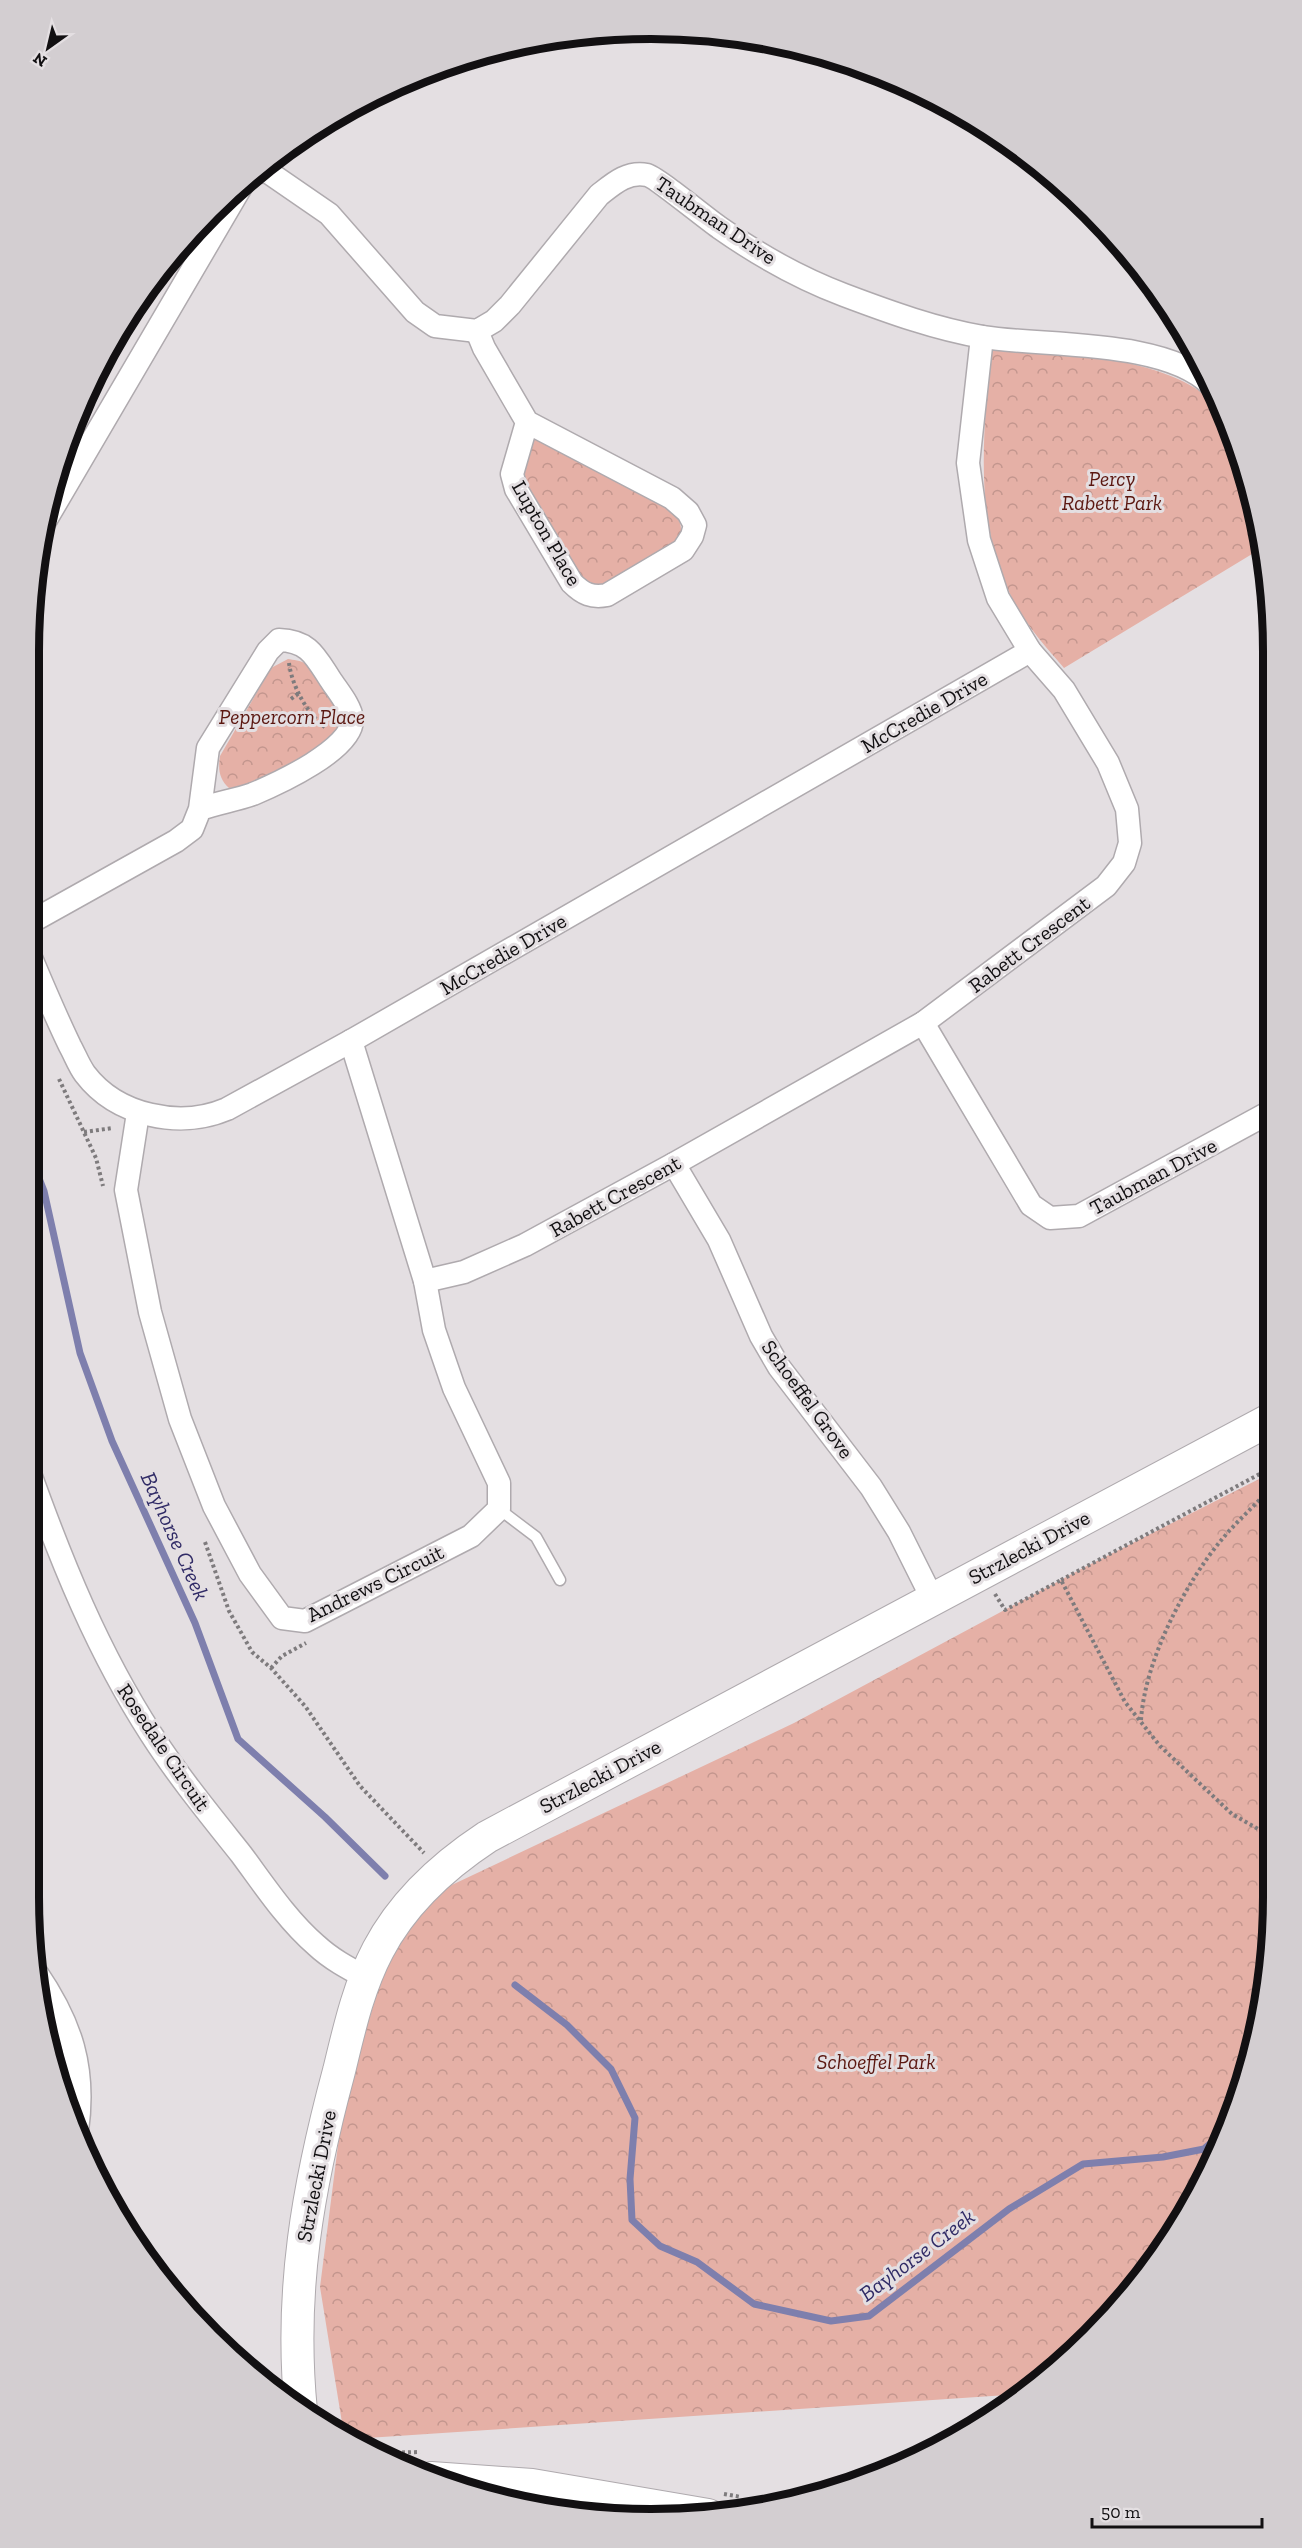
<svg xmlns="http://www.w3.org/2000/svg" width="1302" height="2548" viewBox="0 0 1302 2548" font-family="'Zilla Slab',serif">
  <defs>
    <pattern id="park-crowns" width="20" height="18" patternUnits="userSpaceOnUse" patternTransform="scale(1.5)"><rect width="20" height="18" fill="#e5b0a6"/><path d="M2 6a3 3 0 1 1 6 0M12 15a3 3 0 1 1 6 0" fill="none" stroke="#c3968e"/></pattern>
  </defs>
  <rect width="100%" height="100%" fill="#e4dfe2"/>
  <g fill="url(#park-crowns)">
    <path d="M 990,347 C 1059,354 1188,354 1228,420 C 1233,429 1235,445 1238,455 C 1246,486 1254,517 1262,548 L 1064,668 C 1045,646 1022,621 1010,594 C 972,513 985,433 990,347 Z"/>
    <path d="M 534,435 L 669,506 C 676,513 684,525 680,535 C 673,550 614,579 598,588 L 583,583 L 522,481 Z"/>
    <path d="M 288,659 C 293,660 301,660 306,664 C 322,675 346,713 338,733 C 336,737 332,741 330,744 L 250,786 L 229,788 C 219,779 218,769 220,756 L 271,668 Z"/>
    <polygon points="1271,1473 1272,1937 1252,2058 1209,2173 1145,2276 1091,2337 1022,2394 352,2439 344,2435 320,2287 343,2106 389,1953 439,1891 794,1723 1083,1568"/>
  </g>
  <g fill="none" stroke-linecap="round" stroke-linejoin="round">
    <g stroke="#7e7fad" stroke-width="7">
      <polyline points="29,1153 44,1191 80,1353 112,1441 195,1623 238,1739 325,1817 385,1876"/>
      <polyline points="515,1985 567,2025 611,2069 635,2118 630,2179 632,2220 660,2246 697,2262 754,2304 831,2321 869,2316 1009,2209 1083,2164 1163,2157 1204,2149 1225,2131"/>
    </g>
    <defs>
      <polyline id="lane" points="499,1509 536,1537 560,1580"/>
      <g id="street">
        <path d="M 257,171 L 268,172 L 329,214 L 415,312 L 435,326 L 477,331 L 494,321 L 510,305 L 599,195 C 613,184 627,171 647,175 C 656,177 708,220 720,228 C 757,254 802,279 844,295 C 889,312 936,329 983,337 C 1046,347 1165,339 1211,385"/>
        <path d="M 477,331 L 484,348 L 527,422 L 672,498 L 688,512 L 695,525 L 692,536 L 683,550 L 607,595 C 592,598 583,594 572,583 L 516,489 L 512,474 L 527,422"/>
        <polyline points="44,523 245,180"/>
        <path d="M 29,923 L 176,841 L 192,829 L 200,809 L 208,748 L 268,651 L 279,640 C 309,641 315,656 330,679 C 337,690 351,706 352,719 C 354,749 277,784 253,794 C 236,800 217,803 200,809"/>
        <path d="M 29,953 C 42,984 55,1015 70,1046 C 75,1055 79,1066 85,1074 C 117,1116 180,1129 227,1109 L 351,1041 L 1030,651"/>
        <polyline points="923,1023 1031,1205 1050,1218 1079,1216 1270,1112"/>
        <polyline points="138,1113 126,1190 150,1312 180,1419 214,1506 250,1574 282,1618 305,1621 471,1536 499,1509 499,1483 454,1388 434,1330 425,1281 351,1041"/>
        <polyline points="674,1164 719,1240 761,1336 779,1367 871,1487 899,1532 932,1598"/>
        <polyline points="425,1281 464,1272 525,1245 674,1164 923,1023 1106,886 1124,863 1130,843 1127,809 1108,763 1064,690 1030,651 998,598 979,540 968,463 982,337"/>
        <path d="M 29,1471 C 62,1563 98,1652 151,1734 C 178,1776 210,1815 241,1854 C 264,1885 287,1920 316,1945 C 331,1959 348,1968 365,1977"/>
        <path d="M 36,1972 C 71,2023 86,2068 77,2131"/>
      </g>
      <g id="secondary">
        <path d="M 301,2411 C 289,2292 308,2186 339,2071 C 349,2030 358,1988 378,1950 C 402,1904 443,1866 487,1837 L 1271,1419"/>
        <polyline points="431,2478 532,2485 708,2515"/>
      </g>
    </defs>
    <use href="#lane" stroke="#afaaae" stroke-width="13"/>
    <use href="#street" stroke="#afaaae" stroke-width="25"/>
    <use href="#secondary" stroke="#afaaae" stroke-width="34"/>
    <g stroke="#7e7b7d" stroke-width="4" stroke-dasharray="3 3" stroke-linecap="butt">
      <path d="M 289,663 C 292,686 307,714 326,728"/>
      <polyline points="291,699 299,693"/>
      <polyline points="297,725 314,718"/>
      <polyline points="59,1079 96,1158 103,1186"/>
      <polyline points="84,1132 113,1128"/>
      <polyline points="205,1542 229,1611 252,1652 271,1668 305,1706 360,1786 424,1853"/>
      <polyline points="1061,1580 1271,1468"/>
      <polyline points="995,1594 1005,1610 1061,1580 1125,1702 1160,1746 1232,1814 1272,1837"/>
      <polyline points="271,1668 282,1656 306,1643"/>
      <path d="M 1141,1720 C 1145,1660 1185,1583 1223,1538 C 1238,1520 1256,1505 1271,1487"/>
      <polyline points="378,2453 420,2452"/>
      <polyline points="724,2494 741,2497"/>
    </g>
    <use href="#lane" stroke="#fff" stroke-width="10"/>
    <use href="#street" stroke="#fff" stroke-width="22"/>
    <use href="#secondary" stroke="#fff" stroke-width="32"/>
  </g>
  <g text-anchor="middle" dominant-baseline="central" stroke-width="6" stroke-linejoin="round" paint-order="stroke">
    <g font-size="21" fill="#121012" stroke="#e4dfe2">
      <text transform="translate(716 220) rotate(34)">Taubman Drive</text>
      <text transform="translate(547 533) rotate(60)">Lupton Place</text>
      <text transform="translate(924 712) rotate(-30)">McCredie Drive</text>
      <text transform="translate(1029 944) rotate(-37)">Rabett Crescent</text>
      <text transform="translate(503 954) rotate(-30)">McCredie Drive</text>
      <text transform="translate(1153 1176) rotate(-28)">Taubman Drive</text>
      <text transform="translate(615 1196) rotate(-29)">Rabett Crescent</text>
      <text transform="translate(808 1399) rotate(54)">Schoeffel Grove</text>
      <text transform="translate(1029 1547) rotate(-28)">Strzlecki Drive</text>
      <text transform="translate(375 1583) rotate(-26)">Andrews Circuit</text>
      <text transform="translate(164 1747) rotate(56)">Rosedale Circuit</text>
      <text transform="translate(600 1776) rotate(-28)">Strzlecki Drive</text>
      <text transform="translate(316 2176) rotate(-79)">Strzlecki Drive</text>
    </g>
    <g font-size="21" font-style="italic" fill="#5b1710" stroke="#e4dfe2">
      <text x="1112" y="478">Percy<tspan x="1112" dy="24">Rabett Park</tspan></text>
      <text x="292" y="716">Peppercorn Place</text>
      <text x="876" y="2061">Schoeffel Park</text>
    </g>
    <g font-size="22" font-style="italic" fill="#302b66" stroke="#e4dfe2">
      <text transform="translate(175 1536) rotate(66)">Bayhorse Creek</text>
      <text transform="translate(917 2255) rotate(-37)">Bayhorse Creek</text>
    </g>
  </g>
  <path d="M0 0H1302V2548H0ZM651 39H651A612 612 0 0 1 1263 651V1897A612 612 0 0 1 651 2509H651A612 612 0 0 1 39 1897V651A612 612 0 0 1 651 39Z" fill="#d3ced1" fill-rule="evenodd"/>
  <path fill="none" stroke="#121012" stroke-width="8" d="M651 39H651A612 612 0 0 1 1263 651V1897A612 612 0 0 1 651 2509H651A612 612 0 0 1 39 1897V651A612 612 0 0 1 651 39Z"/>
  <g transform="translate(48 48) rotate(214)" stroke="#e4dfe2" stroke-width="4.5" paint-order="stroke">
  <path d="M0-4.5L10 22L0 15L-10 22Z" fill="#121012"/>
  <text y="-9" font-size="16" font-weight="bold" text-anchor="middle" fill="#121012">N</text>
  </g>
  <path d="M1092 2518v9h170v-9" fill="none" stroke="#121012" stroke-width="3"/>
  <text x="1101" y="2518" font-size="18" fill="#121012" stroke="#e4dfe2" stroke-width="4.5" paint-order="stroke">50 m</text>
</svg>
